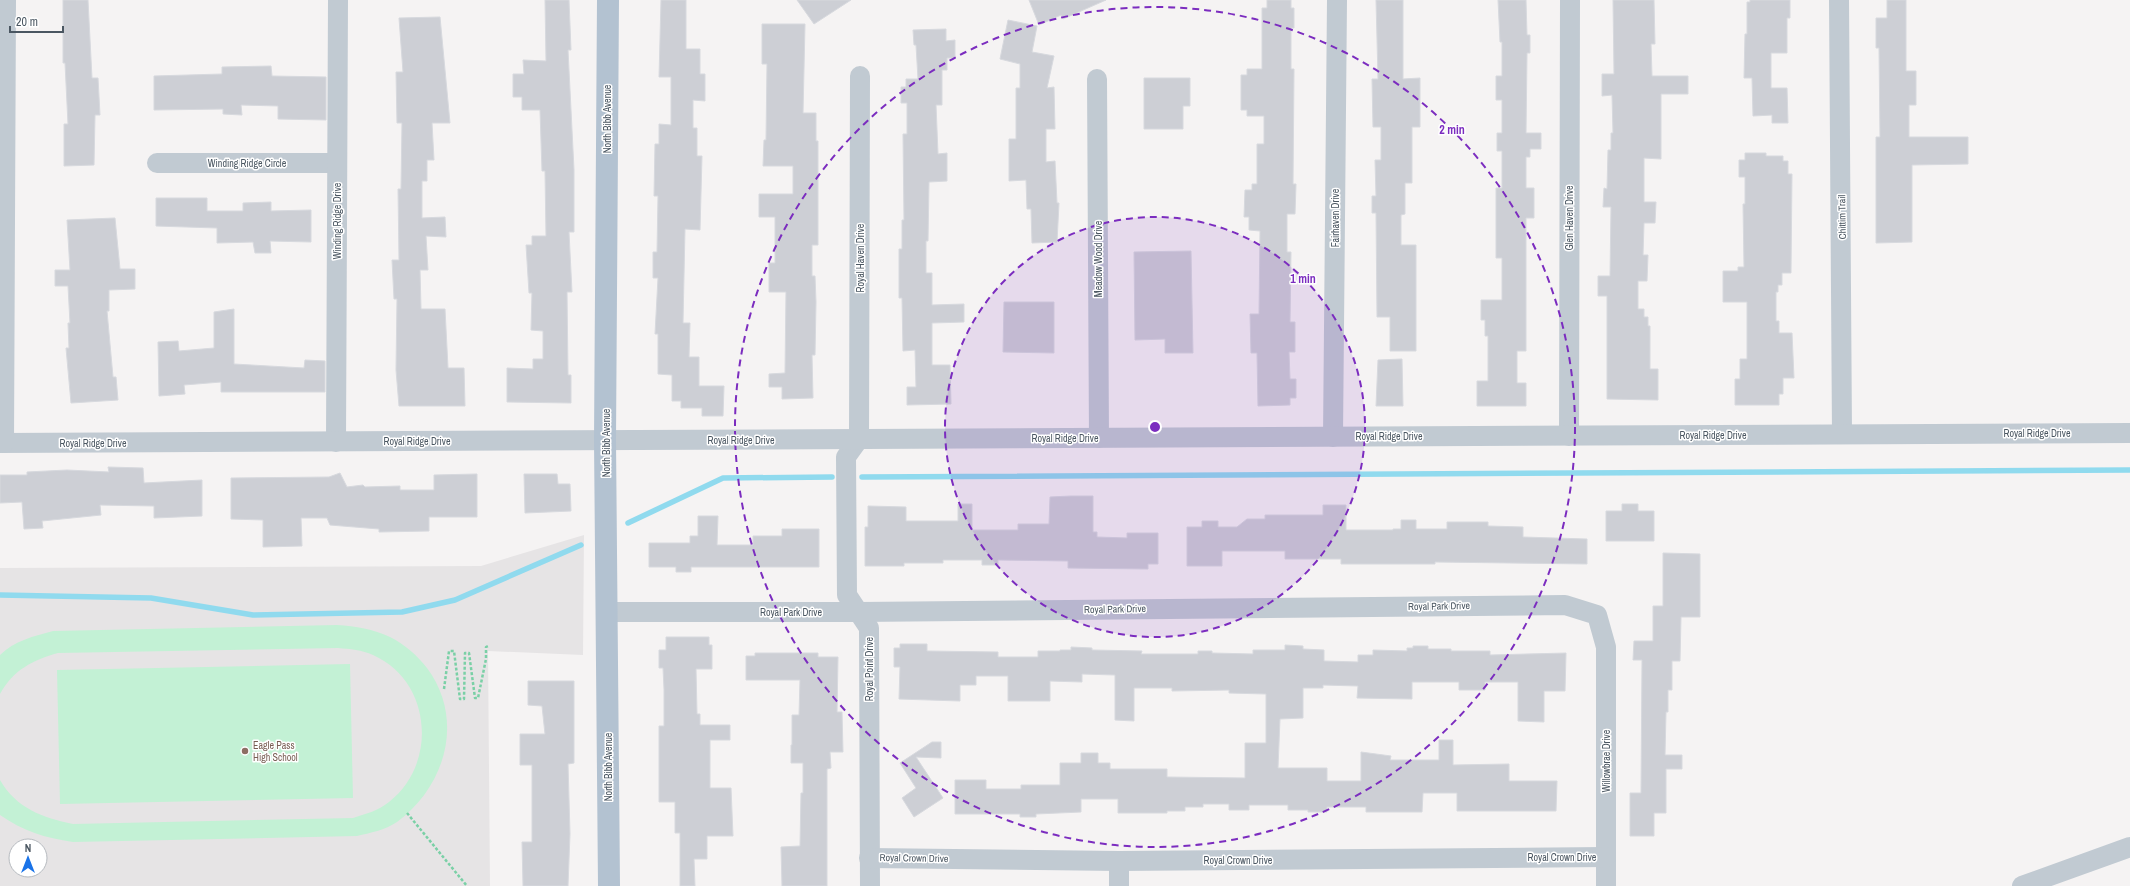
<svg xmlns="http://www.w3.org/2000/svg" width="2130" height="886" viewBox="0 0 2130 886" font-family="'Archivo Narrow',sans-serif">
  <rect width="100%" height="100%" fill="#f5f3f3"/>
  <path fill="#e6e4e5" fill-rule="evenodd" d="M 584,535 L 583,655 L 488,651 L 490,886 L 0,886 L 0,568 L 481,566 ZM 16,846 L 40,846 L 40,870 L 16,870 Z"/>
  <g fill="#c3f1d5">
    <path d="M 337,625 C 356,626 373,629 390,637 C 404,644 417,655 427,668 C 465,719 446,786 397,822 C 385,830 370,833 357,836 L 73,842 C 45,838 23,831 0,815 L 0,780 C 16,808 43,818 73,824 L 353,818 C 365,814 378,811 389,802 C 438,764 432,681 373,655 C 362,650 350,649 338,648 L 58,653 C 33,660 13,670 0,694 L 0,655 C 14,641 34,636 53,631 Z"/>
    <polygon points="350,664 353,798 60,804 57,670"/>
  </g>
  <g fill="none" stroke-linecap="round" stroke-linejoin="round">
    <g stroke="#90daee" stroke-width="5.5">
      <polyline points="862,477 2130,470"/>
      <polyline points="628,523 723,478 832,477"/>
      <polyline points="0,595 151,598 253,615 402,612 455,600 581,545"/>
    </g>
  </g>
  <g fill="#cdcfd5" stroke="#d7d9de">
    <polygon points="63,0 88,0 92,78 98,78 100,115 95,115 94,165 64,166 64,124 68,124 65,63 63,63"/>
    <polygon points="545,0 569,0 571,50 568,50 574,170 574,232 569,232 572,292 567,292 568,375 571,375 571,403 507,402 507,368 533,369 533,359 543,359 543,331 531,330 532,293 529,293 526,245 532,245 532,236 546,236 545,171 542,171 540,110 522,110 522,97 513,97 513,74 524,74 523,60 546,61"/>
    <polygon points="661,0 686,0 686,49 700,49 700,74 705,74 705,101 693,100 693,128 697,128 697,156 702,156 700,230 685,229 683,323 690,323 689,357 699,357 699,386 724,386 723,416 702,416 702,408 681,408 681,401 672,401 672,375 658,374 658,334 655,334 658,278 653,278 653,252 657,252 658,196 654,196 655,144 659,144 659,124 671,125 671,77 659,77"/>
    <polygon points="797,0 851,0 814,24"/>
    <polygon points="1029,0 1106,0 1063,19 1061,15 1039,25"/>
    <polygon points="1267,0 1291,0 1291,8 1294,8 1294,28 1291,28 1291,69 1294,69 1293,184 1296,184 1295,214 1287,214 1287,252 1291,252 1290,322 1295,322 1295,352 1289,352 1290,379 1296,379 1296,398 1290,398 1290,405 1258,406 1257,353 1251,353 1250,314 1259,314 1260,231 1249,230 1249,217 1244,217 1245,190 1252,190 1252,184 1257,184 1257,144 1264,144 1264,116 1247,116 1247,110 1241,110 1241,75 1247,75 1247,69 1262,69 1262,8 1267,8"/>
    <polygon points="1376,0 1403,0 1403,79 1420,78 1420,127 1412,127 1412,183 1405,183 1405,214 1401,215 1401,245 1416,245 1416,351 1390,351 1390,317 1377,317 1376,213 1372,213 1372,196 1376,196 1375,160 1381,160 1381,127 1373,127 1372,79 1378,79"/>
    <polygon points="1498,0 1526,0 1527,35 1530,35 1530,53 1527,53 1526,133 1541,133 1541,149 1530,149 1530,157 1526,157 1526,188 1534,188 1534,218 1526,218 1526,351 1517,351 1517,383 1526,383 1526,406 1477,406 1477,381 1488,381 1488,336 1485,336 1485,320 1481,320 1481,300 1502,300 1502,258 1496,258 1496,188 1502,188 1502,151 1497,151 1497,133 1502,133 1502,100 1496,100 1496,76 1502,76 1502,42 1500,42"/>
    <polygon points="1613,0 1654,0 1655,44 1651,44 1652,76 1688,76 1688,94 1661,94 1661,159 1644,158 1644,202 1656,202 1655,223 1644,223 1643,255 1648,255 1647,281 1638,281 1638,309 1644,309 1644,317 1648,317 1648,326 1650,326 1650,369 1658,369 1658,400 1607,399 1607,296 1598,296 1598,276 1610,276 1611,207 1603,207 1604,188 1607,189 1608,150 1611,150 1611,133 1613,133 1612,95 1602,96 1602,74 1614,74"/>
    <polygon points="1750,0 1790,0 1790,18 1787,18 1787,53 1771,53 1771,88 1787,88 1788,123 1772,123 1772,115 1753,116 1752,78 1744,78 1745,34 1747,34 1747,2 1750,2"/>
    <polygon points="1887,0 1906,0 1906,71 1916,71 1916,105 1909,105 1909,137 1968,137 1968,164 1912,165 1912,242 1876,243 1876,137 1880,137 1879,48 1876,48 1876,18 1887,18"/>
    <polygon points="440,17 450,123 432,123 434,160 427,160 427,181 422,181 422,218 445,217 446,237 426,236 428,270 420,270 421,309 445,309 448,368 464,368 465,406 399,406 396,370 397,299 394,299 392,260 399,260 398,189 401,189 402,123 397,123 396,72 403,72 399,18"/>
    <polygon points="1008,20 1037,26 1032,52 1054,56 1047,88 1054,87 1055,129 1046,129 1046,162 1055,161 1057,203 1059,203 1057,242 1032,243 1031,209 1027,209 1026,180 1009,181 1009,139 1016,139 1016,88 1020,88 1020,64 1000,59"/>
    <polygon points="762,24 805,24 803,113 816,113 816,141 818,141 818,245 812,245 812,276 815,276 816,302 815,355 812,355 813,398 782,399 782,387 769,387 769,374 785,373 786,292 769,292 769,263 775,263 775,217 759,217 759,194 793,194 793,166 763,166 764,140 766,140 767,64 762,64"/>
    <polygon points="946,29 946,41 955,40 955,58 947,58 947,70 942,70 942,105 936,105 938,154 947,153 947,181 929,182 928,241 926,241 926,273 932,273 932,305 964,304 964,322 932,323 932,365 950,365 951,404 907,405 907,387 916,387 915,350 903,351 902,298 899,298 899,249 902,249 902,220 904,220 903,134 907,134 907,103 901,103 901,87 906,87 906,79 918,79 916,45 914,45 913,30"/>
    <polygon points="271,66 272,76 326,77 326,120 278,119 278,106 241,105 242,115 223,114 223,109 154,110 154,76 222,74 222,67"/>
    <polygon points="1144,78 1190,78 1190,106 1183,106 1183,129 1144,129"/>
    <polygon points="1745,153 1766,153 1766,156 1783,156 1783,161 1788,161 1788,174 1792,174 1791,273 1782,273 1782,285 1778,285 1778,292 1776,292 1776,321 1779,321 1779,333 1792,333 1794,378 1783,378 1783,394 1779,394 1779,405 1735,405 1735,379 1740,379 1740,359 1747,359 1747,302 1723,302 1723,271 1738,271 1738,267 1744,267 1743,204 1745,204 1745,177 1739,177 1739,160 1745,160"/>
    <polygon points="156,198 207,198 207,211 243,211 243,203 271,202 271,211 311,210 311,242 270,241 271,253 255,253 253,242 217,243 217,228 156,226"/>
    <polygon points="115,218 120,269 135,269 135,289 109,290 109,311 107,311 113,377 116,377 118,400 71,403 66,348 69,348 68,323 70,323 68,286 55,286 55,270 70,270 67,220"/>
    <polygon points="1191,251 1193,353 1165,353 1165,339 1135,340 1134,252"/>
    <polygon points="1004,302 1054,302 1054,353 1003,352"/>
    <polygon points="234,309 234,364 304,368 305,360 325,361 325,392 221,392 221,382 184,385 185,394 159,396 158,342 178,341 179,351 214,348 214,312"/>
    <polygon points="1402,359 1403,406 1376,406 1378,360"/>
    <polygon points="108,467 143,468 144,483 202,480 202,516 154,518 154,506 100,505 101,515 42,521 43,528 24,529 22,502 0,503 0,475 27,475 27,472 67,470 109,472"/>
    <polygon points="340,473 347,487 363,485 365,487 400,486 400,490 434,490 434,475 477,474 477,517 429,517 429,531 379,532 379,529 330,525 327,518 301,518 302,546 263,547 263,520 231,519 231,478 329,477"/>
    <polygon points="524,474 557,474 558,484 570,484 571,511 525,513"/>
    <polygon points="1071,496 1093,496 1093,532 1097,532 1097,537 1127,538 1127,533 1158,533 1158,564 1148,564 1148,569 1068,568 1068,561 998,560 998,565 982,565 982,560 943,560 943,563 904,563 904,566 865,566 865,527 868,527 868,506 906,507 906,521 958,521 958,504 972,504 972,530 1018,530 1018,524 1049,524 1050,497"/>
    <polygon points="1622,504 1638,504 1638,511 1654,511 1654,541 1606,541 1606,511 1622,511"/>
    <polygon points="1323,505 1346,505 1346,530 1393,530 1393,529 1401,529 1401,520 1416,520 1416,529 1447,529 1447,522 1488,522 1488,526 1523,527 1523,537 1587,539 1587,564 1435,562 1435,564 1341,564 1341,559 1285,559 1285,551 1222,551 1222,566 1187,566 1187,527 1202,527 1202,521 1218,521 1218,527 1237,527 1247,519 1265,519 1265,515 1323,515"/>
    <polygon points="698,516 718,516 717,545 753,545 753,536 782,536 782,529 819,529 819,567 691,567 691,572 676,572 676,567 649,567 649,543 690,543 690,536 698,536"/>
    <polygon points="1663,553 1700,554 1700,617 1681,617 1680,661 1672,661 1672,690 1668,690 1668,712 1666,712 1665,755 1682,755 1682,769 1666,769 1666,813 1654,813 1654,836 1630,836 1630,793 1641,793 1642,660 1633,660 1634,641 1653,641 1653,606 1663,606"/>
    <polygon points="666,637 709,637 709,645 712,645 712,669 696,669 697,714 700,714 700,725 730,725 730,740 710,740 710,788 731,788 733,836 707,836 707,859 694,859 695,886 680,886 680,833 675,833 675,802 659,802 659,726 664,726 664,689 663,668 659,668 659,650 666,650"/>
    <polygon points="900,644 927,644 927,651 998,652 998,657 1038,657 1038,651 1060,651 1060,650 1071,650 1071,647 1092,648 1092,650 1142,651 1141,654 1198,654 1198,651 1212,651 1212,653 1253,654 1253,650 1285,650 1285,645 1303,646 1303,649 1324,650 1324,661 1358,662 1358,655 1373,655 1373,650 1407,651 1407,648 1413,648 1413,646 1428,646 1428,649 1451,649 1451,651 1490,651 1490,655 1566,653 1565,691 1544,691 1544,722 1518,721 1518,682 1485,682 1485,690 1459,690 1459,682 1412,682 1412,699 1357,698 1358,686 1323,685 1323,688 1303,688 1303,718 1280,719 1278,768 1327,768 1327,781 1361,781 1361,752 1391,756 1390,760 1439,760 1439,740 1453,740 1453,765 1509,764 1509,781 1557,781 1556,811 1457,811 1457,793 1423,793 1422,812 1366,812 1366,807 1327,807 1327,812 1308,812 1308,810 1288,810 1288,805 1249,805 1249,810 1229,810 1229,804 1203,804 1203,807 1185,807 1185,811 1167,811 1167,813 1118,813 1118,799 1081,799 1081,812 1036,814 1036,817 1020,817 1020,814 955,814 955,780 986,780 986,789 1021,789 1021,785 1060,785 1060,763 1081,763 1081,753 1098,753 1098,763 1110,763 1110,769 1167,769 1167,777 1245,778 1245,743 1266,743 1266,694 1229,693 1229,690 1172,691 1172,688 1134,688 1134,721 1115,720 1115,675 1082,674 1082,682 1050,681 1050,701 1008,701 1008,676 976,676 976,685 960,685 960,701 899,699 900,667 894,667 894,648 900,648"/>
    <polygon points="755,653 818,653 818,657 838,657 837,712 842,712 843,752 830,752 831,768 827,769 827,886 782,886 781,847 800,846 801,793 803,793 803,763 791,763 791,745 792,745 792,715 799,715 800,680 746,680 746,656 755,656"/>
    <polygon points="528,681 574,681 574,763 568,764 570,834 568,886 523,886 522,842 532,842 532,765 520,765 520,734 545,734 542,706 528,705"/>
    <polygon points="932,742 941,742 941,758 916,757 943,798 914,817 902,798 916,788 900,763"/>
  </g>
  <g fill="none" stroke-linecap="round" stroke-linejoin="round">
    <g stroke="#7ad0a6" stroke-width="2.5" stroke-dasharray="3 2" stroke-linecap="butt">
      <polyline points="444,689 449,651 454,651 460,699 464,699 465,653 469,653 475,698 478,698 486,659 486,647 488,646"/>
      <polyline points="407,813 467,886"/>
    </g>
    <g stroke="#c1cad2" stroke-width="20">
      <polyline points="1839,0 1842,434"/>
      <polyline points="860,76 859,439 846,457 847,595 869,628 870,886"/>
      <polyline points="1097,79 1099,438"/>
      <polyline points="157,163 337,163"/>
      <polyline points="1569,436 1570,0"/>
      <polyline points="1333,437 1337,0"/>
      <polyline points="336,442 338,0"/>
      <polyline points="0,443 2130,433"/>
      <polyline points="4,443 6,0"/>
      <polyline points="608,612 859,612 1565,605 1597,615 1606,647 1606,886"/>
      <polyline points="869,858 1119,861 1606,857"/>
      <polyline points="1119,861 1119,886"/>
      <polyline points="2022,886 2130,847"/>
    </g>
    <polyline stroke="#b3c2d1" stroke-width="22" points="608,0 605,440 609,886"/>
  </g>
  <circle cx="1155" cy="427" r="210" fill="#7b2cbf" fill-opacity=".12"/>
  <g fill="none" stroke="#7b2cbf" stroke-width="2" stroke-dasharray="7 5">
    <circle cx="1155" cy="427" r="210"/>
    <circle cx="1155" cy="427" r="420"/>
  </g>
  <circle fill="#8d6e63" stroke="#fff" stroke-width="1.5" cx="245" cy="751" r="4"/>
  <g text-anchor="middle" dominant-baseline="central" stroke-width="3" stroke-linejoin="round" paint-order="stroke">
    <g font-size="10" fill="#4a5661" stroke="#fff">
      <text transform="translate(607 119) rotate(-90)">North Bibb Avenue</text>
      <text x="247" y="163">Winding Ridge Circle</text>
      <text transform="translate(1842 217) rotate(-91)">Chittim Trail</text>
      <text transform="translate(1335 218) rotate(-90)">Fairhaven Drive</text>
      <text transform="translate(1569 218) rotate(-90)">Glen Haven Drive</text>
      <text transform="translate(337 221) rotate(-90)">Winding Ridge Drive</text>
      <text transform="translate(860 258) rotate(-90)">Royal Haven Drive</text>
      <text transform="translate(1098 259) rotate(-90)">Meadow Wood Drive</text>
      <text x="2037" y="433">Royal Ridge Drive</text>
      <text x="1713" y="435">Royal Ridge Drive</text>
      <text x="1389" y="436">Royal Ridge Drive</text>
      <text x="1065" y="438">Royal Ridge Drive</text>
      <text x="741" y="440">Royal Ridge Drive</text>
      <text x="417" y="441">Royal Ridge Drive</text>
      <text x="93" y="443">Royal Ridge Drive</text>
      <text transform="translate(606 443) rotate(-90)">North Bibb Avenue</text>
      <text transform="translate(1439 606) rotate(-1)">Royal Park Drive</text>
      <text transform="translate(1115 609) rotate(-1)">Royal Park Drive</text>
      <text x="791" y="612">Royal Park Drive</text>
      <text transform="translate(869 669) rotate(-90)">Royal Point Drive</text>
      <text transform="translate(1606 761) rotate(-90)">Willowbrae Drive</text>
      <text transform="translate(608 767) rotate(-90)">North Bibb Avenue</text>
      <text x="1562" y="857">Royal Crown Drive</text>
      <text transform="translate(914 858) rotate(1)">Royal Crown Drive</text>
      <text x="1238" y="860">Royal Crown Drive</text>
    </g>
    <g font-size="10" fill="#785e54" stroke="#fff" text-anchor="start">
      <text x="253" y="745">Eagle Pass<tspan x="253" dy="12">High School</tspan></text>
    </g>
  </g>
  <circle cx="1155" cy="427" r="6" fill="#7b2cbf" stroke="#fff" stroke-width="2"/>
  <g font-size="12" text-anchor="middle" font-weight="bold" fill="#7b2cbf" stroke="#fff" stroke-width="3" stroke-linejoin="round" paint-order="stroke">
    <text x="1452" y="134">2 min</text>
    <text x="1303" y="283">1 min</text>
  </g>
  <g transform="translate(28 858)"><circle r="19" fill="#ffffff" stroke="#b7bbc0"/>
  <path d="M0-3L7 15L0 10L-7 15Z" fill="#1a73e8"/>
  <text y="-6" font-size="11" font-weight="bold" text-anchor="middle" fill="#4a5661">N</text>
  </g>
  <path d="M10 26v6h53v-6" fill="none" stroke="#4a5661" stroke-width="2"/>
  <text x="16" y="26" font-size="12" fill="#4a5661" stroke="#ffffff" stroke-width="3" paint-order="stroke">20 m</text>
</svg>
